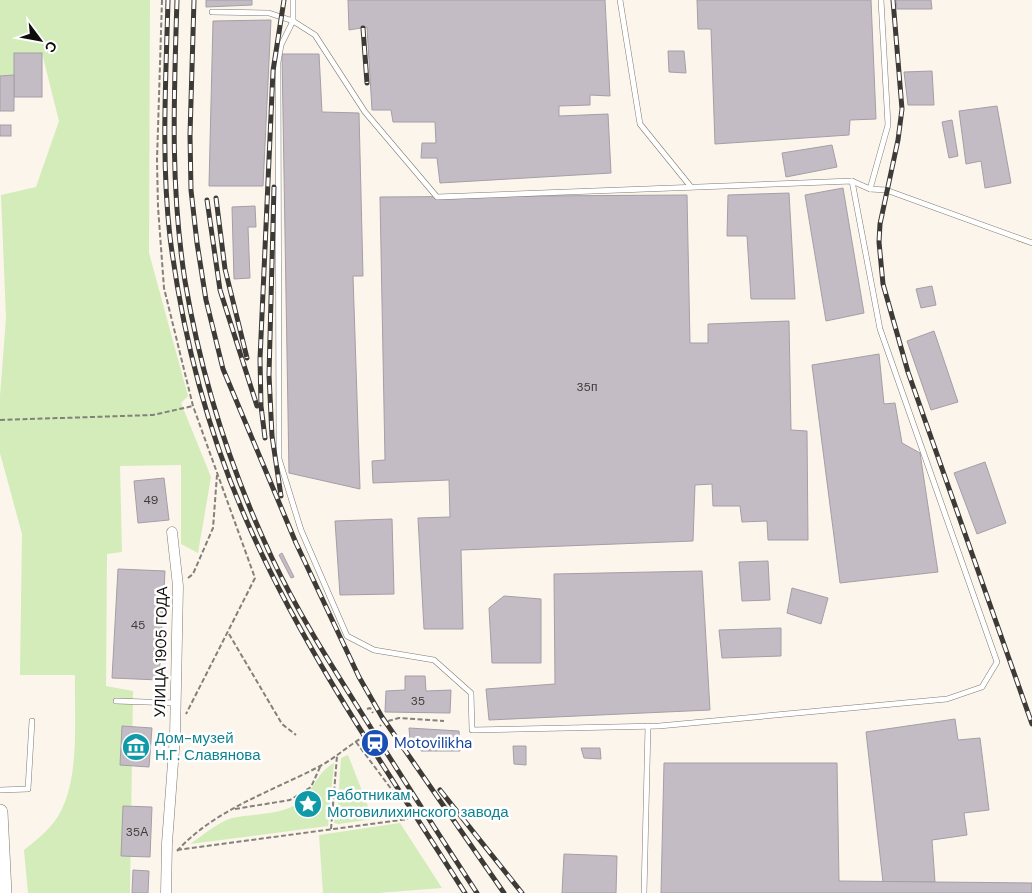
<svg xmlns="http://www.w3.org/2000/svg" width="1032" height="893" viewBox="0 0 1032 893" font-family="'DM Sans',sans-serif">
  <rect width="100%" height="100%" fill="#fbf5ec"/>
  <g fill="#d3ecb9">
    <path d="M 0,0 L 150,0 L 149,253 L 188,396 L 181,403 L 211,477 L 198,553 L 181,544 L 181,465 L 120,466 L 122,552 L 107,554 L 106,686 L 133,691 L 130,893 L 28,893 L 24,850 C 37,840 54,826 61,811 C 80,774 74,716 75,675 L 20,675 L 22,534 L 0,453 L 0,396 L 6,318 L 1,195 L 36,187 L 59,121 L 42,53 L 14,53 L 14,75 L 0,76 Z"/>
    <polygon points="348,755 373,819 339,824 334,823 338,802 341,758"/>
    <path d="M 334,763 L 328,826 L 190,844 C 202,836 218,822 232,818 C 250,814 272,815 289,808 C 314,798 313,774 334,763 Z"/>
    <polygon points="400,823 442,888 377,893 323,893 319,835"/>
  </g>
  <g fill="#c4bcc4" stroke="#a59ea6">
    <polygon points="206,0 252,0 252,5 206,7"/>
    <polygon points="348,0 605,0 610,96 590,95 590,105 559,106 559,116 608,114 611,173 440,183 437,158 421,158 422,143 436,143 435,122 393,122 391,110 372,110 367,27 349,30"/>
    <polygon points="697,0 871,0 876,119 850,120 849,135 715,144 711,29 698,29"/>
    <polygon points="896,0 931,0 932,9 897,9"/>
    <polygon points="271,20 263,186 209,186 213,21"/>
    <polygon points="668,51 684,51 686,73 669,72"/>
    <rect x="14" y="53" width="28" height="44"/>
    <polygon points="282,54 319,54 322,112 359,113 363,276 353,276 360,489 289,473"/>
    <polygon points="932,71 934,105 908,105 904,72"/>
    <polygon points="14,75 14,111 0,111 0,76"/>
    <polygon points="997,106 1011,183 985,188 981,161 966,164 959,111"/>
    <polygon points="952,120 958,156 949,158 942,122"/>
    <rect x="0" y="125" width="11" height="11"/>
    <polygon points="832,145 837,167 786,177 782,153"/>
    <polygon points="843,188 864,313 826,321 805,195"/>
    <polygon points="789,193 795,299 751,299 747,236 727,236 728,195"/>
    <polygon points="687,195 690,343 708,343 708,324 789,321 791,430 807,431 808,540 768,540 767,521 742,522 740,506 713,506 712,484 695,485 693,541 461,550 463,629 424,629 418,518 450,517 449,480 373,483 372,461 385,460 380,197"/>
    <polygon points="255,206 256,227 248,227 250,278 234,279 232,207"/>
    <polygon points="932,286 936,305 921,308 916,289"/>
    <polygon points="934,331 958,402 931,410 907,341"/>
    <polygon points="879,354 884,404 895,403 902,443 920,453 938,572 840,583 812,365"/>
    <polygon points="985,462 1006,523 977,534 954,473"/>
    <polygon points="164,478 169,520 138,523 134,481"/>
    <polygon points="392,519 394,594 340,595 335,521"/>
    <polygon points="282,553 294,577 291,578 279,555"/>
    <polygon points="768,561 770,600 742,601 739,562"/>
    <polygon points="118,569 165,571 159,680 112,678"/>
    <polygon points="702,571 710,710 489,720 486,689 555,684 554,574"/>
    <polygon points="792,588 828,598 821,624 787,613"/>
    <polygon points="504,596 541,599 541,663 492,663 489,608"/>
    <polygon points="781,628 781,656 722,658 719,630"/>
    <polygon points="405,676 425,676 426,691 451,690 450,713 385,712 386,691 405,690"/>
    <polygon points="955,719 958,740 980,738 989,810 964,813 967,835 932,840 935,882 883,882 866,732"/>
    <polygon points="122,726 152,728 149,767 120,765"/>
    <polygon points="409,728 459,731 460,751 421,751 410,740"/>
    <polygon points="513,746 526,746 526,765 514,764"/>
    <polygon points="581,748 600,748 601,759 584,758"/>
    <polygon points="664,763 837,763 839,881 1032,883 1032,893 661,893"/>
    <polygon points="123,806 152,807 150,857 121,856"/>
    <polygon points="564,854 617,856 616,893 562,893"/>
    <polygon points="133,870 149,871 148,893 132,893"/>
  </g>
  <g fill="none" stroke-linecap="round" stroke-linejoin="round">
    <defs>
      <g id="service">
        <polyline points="293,0 293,21 281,45 278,62 279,459 301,530 347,636 374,650 434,660 471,693 472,730 659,726 947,699 982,687 997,662 880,329 852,181"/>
        <polyline points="620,0 640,124 691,187"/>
        <polyline points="212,12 269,13 293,21 315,35 365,112 437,197 852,181 870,189 886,190 1032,243"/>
        <polyline points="870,189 888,125 881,0"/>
        <polyline points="116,701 176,703"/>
        <polyline points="0,790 28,789 32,721"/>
        <polyline points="644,893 648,726"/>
      </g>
      <polyline id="minor" points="166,893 167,843 175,736 178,586 172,532"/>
      <polyline id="primary" points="0,812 4,893"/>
    </defs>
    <use href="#service" stroke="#7f7a71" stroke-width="6"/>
    <use href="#minor" stroke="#7f7a71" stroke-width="11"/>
    <use href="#primary" stroke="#7f7a71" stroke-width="16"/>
    <g stroke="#84807a" stroke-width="2" stroke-dasharray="5 2.5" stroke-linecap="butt">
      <polyline points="162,0 157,160 158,207 164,288 193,406 255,578 186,714"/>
      <polyline points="0,420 153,415 193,406"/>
      <polyline points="188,578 193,574 213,528 217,475"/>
      <polyline points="229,634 282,724 296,735"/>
      <polyline points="367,709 370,708 373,713"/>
      <polyline points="388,721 399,718 444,721"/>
      <polyline points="380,726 381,725"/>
      <polyline points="356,742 395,794"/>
      <polyline points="235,809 290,800 311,787 321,765"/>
      <polyline points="331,829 337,756"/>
      <polyline points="177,850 408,819"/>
      <path d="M 177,851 C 215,809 273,791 322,765 C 336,757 347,747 360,739"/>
    </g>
    <use href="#service" stroke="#fff" stroke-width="5"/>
    <use href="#minor" stroke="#fff" stroke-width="10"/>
    <use href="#primary" stroke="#fff" stroke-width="15"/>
    <defs>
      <g id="rail">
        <path d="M 168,0 C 166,79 161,158 170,237 C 183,339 210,441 253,535 C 310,661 391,776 465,893"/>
        <path d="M 177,0 C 174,96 170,185 185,281 C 201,376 231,471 272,558 C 297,611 328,660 359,709 C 398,771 437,832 477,893"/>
        <polyline points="194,0 190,135 191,190 197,243 206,300 223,369 296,543 359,677 382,717 504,893"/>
        <polyline points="893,0 902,109 898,140 880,224 879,242 883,284 908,372 1032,724"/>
        <polyline points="363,28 367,83"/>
        <polyline points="274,187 269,375 272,436 281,496"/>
        <polyline points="216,198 225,269 247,358"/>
        <polyline points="207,200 220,290 257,406"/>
        <polyline points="265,438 261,406 260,359 273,71 284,0"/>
        <polyline points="440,790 522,893"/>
      </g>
    </defs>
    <use href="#rail" stroke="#3e3b37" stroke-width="5"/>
    <use href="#rail" stroke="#fff" stroke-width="3" stroke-dasharray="9" stroke-linecap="butt"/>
  </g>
  <defs>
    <symbol id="station-disc" viewBox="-11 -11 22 22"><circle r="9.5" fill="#1a4fb4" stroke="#fff"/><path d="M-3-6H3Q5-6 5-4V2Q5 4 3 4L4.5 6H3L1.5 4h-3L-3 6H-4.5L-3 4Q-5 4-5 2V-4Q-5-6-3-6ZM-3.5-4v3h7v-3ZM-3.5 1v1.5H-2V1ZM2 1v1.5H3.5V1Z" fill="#fff"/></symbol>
    <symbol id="museum-disc" viewBox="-11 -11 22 22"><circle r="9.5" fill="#0f9aa8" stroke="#fff"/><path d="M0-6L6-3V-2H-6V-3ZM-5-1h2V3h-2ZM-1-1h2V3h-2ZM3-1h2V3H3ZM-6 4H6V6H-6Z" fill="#fff"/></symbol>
    <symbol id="sight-disc" viewBox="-11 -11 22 22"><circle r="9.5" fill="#0f9aa8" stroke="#fff"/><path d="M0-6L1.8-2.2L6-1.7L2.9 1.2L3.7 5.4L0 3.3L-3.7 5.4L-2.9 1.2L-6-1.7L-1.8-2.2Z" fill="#fff"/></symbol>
  </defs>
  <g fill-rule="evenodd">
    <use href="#station-disc" x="359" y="727" width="32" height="32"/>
    <use href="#museum-disc" x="120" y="731" width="32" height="32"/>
    <use href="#sight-disc" x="292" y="788" width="32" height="32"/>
  </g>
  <g text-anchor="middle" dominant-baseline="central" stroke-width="5" stroke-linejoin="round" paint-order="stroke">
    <g font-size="12" fill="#3d3a39">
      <text x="587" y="387">35п</text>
      <text x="151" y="500">49</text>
      <text x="138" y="625">45</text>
      <text x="418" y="701">35</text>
      <text x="137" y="832">35А</text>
    </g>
    <g font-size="15" fill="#100e0b" stroke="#fff">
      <text transform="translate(161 652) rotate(-89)">УЛИЦА 1905 ГОДА</text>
    </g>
    <g font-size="15" fill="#0d838f" stroke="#fff" text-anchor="start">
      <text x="155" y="738">Дом-музей<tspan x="155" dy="17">Н.Г. Славянова</tspan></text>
      <text x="327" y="795">Работникам<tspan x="327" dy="17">Мотовилихинского завода</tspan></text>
    </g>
    <g font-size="15" fill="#164399" stroke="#fff" text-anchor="start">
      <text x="394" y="743">Motovilikha</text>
    </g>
  </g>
  <g transform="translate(40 40) rotate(122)" stroke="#ffffff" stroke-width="4" paint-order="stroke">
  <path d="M0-4L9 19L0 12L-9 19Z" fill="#100e0b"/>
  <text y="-8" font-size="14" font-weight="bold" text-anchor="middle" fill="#100e0b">С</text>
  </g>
</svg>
